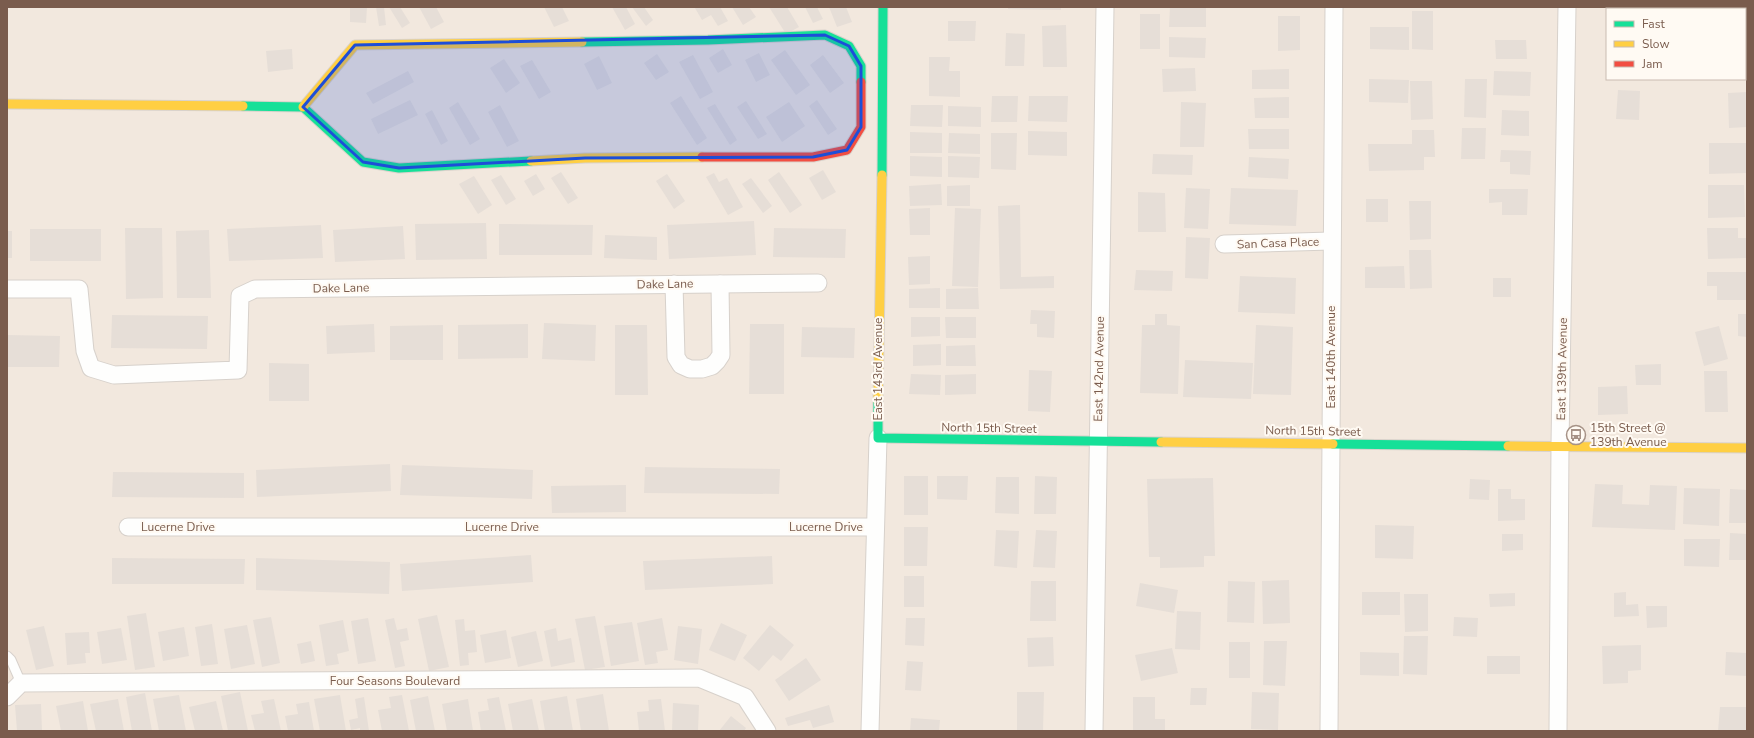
<svg xmlns="http://www.w3.org/2000/svg" width="1754" height="738" viewBox="0 0 1754 738" font-family="'Nunito Sans',sans-serif">
  <rect width="100%" height="100%" fill="#f9f5f0"/>
  <path fill="#f2e8de" fill-rule="evenodd" d="M 7,7 L 1747,7 L 1747,731 L 7,731 ZM 1607,9 L 1745,9 L 1745,79 L 1607,79 Z"/>
  <g fill="#e6ded7">
    <polygon points="350,7 367,7 366,23 350,22"/>
    <polygon points="376,7 384,7 386,25 379,26"/>
    <polygon points="389,7 400,7 410,23 402,28"/>
    <polygon points="419,7 436,7 444,22 431,29"/>
    <polygon points="544,7 562,7 569,21 554,27"/>
    <polygon points="612,7 626,7 635,24 625,30"/>
    <polygon points="632,7 644,7 653,20 646,26"/>
    <polygon points="697,7 720,7 728,21 718,26 711,15 702,20 695,8"/>
    <polygon points="732,7 749,7 756,17 743,25"/>
    <polygon points="769,7 787,7 799,27 786,34"/>
    <polygon points="805,7 817,7 823,19 813,23"/>
    <polygon points="829,7 846,7 852,22 837,27"/>
    <polygon points="1008,7 1061,7 1061,10 1008,9"/>
    <polygon points="1170,7 1206,8 1206,27 1169,27"/>
    <polygon points="1747,7 1747,32 1745,32 1745,9 1728,9 1728,8"/>
    <polygon points="1412,11 1433,11 1433,50 1412,49"/>
    <rect x="1140" y="14" width="20" height="35"/>
    <polygon points="1278,16 1300,16 1300,50 1278,51"/>
    <polygon points="948,21 976,21 975,41 948,41"/>
    <polygon points="1066,25 1067,67 1043,67 1042,26"/>
    <polygon points="1370,27 1409,27 1409,50 1370,49"/>
    <polygon points="1006,33 1025,34 1024,66 1005,66"/>
    <polygon points="1169,37 1206,38 1205,58 1169,57"/>
    <polygon points="1495,40 1526,40 1527,59 1496,59"/>
    <rect x="1745" y="43" width="2" height="29"/>
    <polygon points="292,49 293,69 268,72 266,51"/>
    <polygon points="723,49 732,65 718,73 709,58"/>
    <polygon points="785,50 810,85 796,95 771,60"/>
    <polygon points="759,53 770,75 756,82 745,60"/>
    <polygon points="657,54 669,72 656,80 644,63"/>
    <polygon points="693,55 713,92 700,99 679,62"/>
    <polygon points="823,55 844,83 830,93 810,65"/>
    <polygon points="599,56 612,83 597,90 584,64"/>
    <polygon points="929,57 950,57 949,71 960,71 960,97 929,96"/>
    <polygon points="504,59 520,83 506,93 490,68"/>
    <polygon points="532,60 551,92 539,99 520,66"/>
    <polygon points="1195,68 1196,91 1163,92 1162,69"/>
    <polygon points="1289,69 1289,89 1252,89 1252,70"/>
    <polygon points="408,71 414,82 373,104 366,93"/>
    <polygon points="1494,71 1531,72 1530,96 1493,95"/>
    <polygon points="1369,79 1409,80 1408,103 1369,102"/>
    <polygon points="1465,79 1487,79 1486,118 1464,117"/>
    <polygon points="1410,81 1432,81 1433,119 1411,120"/>
    <polygon points="1618,90 1640,91 1639,120 1616,119"/>
    <polygon points="1747,92 1747,127 1729,128 1728,93"/>
    <polygon points="681,96 707,138 697,145 670,103"/>
    <polygon points="992,96 1018,96 1017,122 991,122"/>
    <polygon points="1029,96 1068,96 1067,122 1028,121"/>
    <polygon points="1289,97 1289,118 1255,118 1254,98"/>
    <polygon points="410,100 418,115 378,134 371,119"/>
    <polygon points="817,100 837,129 828,135 809,106"/>
    <polygon points="746,101 767,134 758,139 737,107"/>
    <polygon points="458,102 480,139 470,145 449,108"/>
    <polygon points="789,102 805,126 782,142 766,117"/>
    <polygon points="1181,102 1206,103 1204,147 1180,147"/>
    <polygon points="715,104 737,140 730,145 707,108"/>
    <polygon points="500,105 519,141 507,147 488,112"/>
    <polygon points="911,105 943,105 942,127 910,126"/>
    <polygon points="948,106 981,107 981,127 948,126"/>
    <polygon points="432,110 448,141 441,145 425,114"/>
    <polygon points="1502,110 1529,111 1529,136 1501,135"/>
    <polygon points="1462,128 1486,128 1485,159 1461,159"/>
    <polygon points="1248,129 1289,129 1289,149 1249,149"/>
    <polygon points="1412,130 1434,130 1435,157 1424,157 1424,170 1369,171 1368,144 1412,144"/>
    <polygon points="1028,131 1067,132 1067,156 1028,155"/>
    <polygon points="910,132 942,133 942,153 910,153"/>
    <polygon points="949,133 980,134 980,154 948,153"/>
    <polygon points="991,133 1017,133 1016,170 991,169"/>
    <polygon points="1709,143 1747,143 1747,173 1709,174"/>
    <polygon points="1501,150 1531,151 1530,175 1510,174 1510,162 1500,162"/>
    <polygon points="1153,154 1193,155 1192,175 1152,174"/>
    <polygon points="910,156 942,157 942,177 910,176"/>
    <polygon points="948,156 980,157 979,178 948,177"/>
    <polygon points="1249,157 1289,159 1288,179 1248,177"/>
    <polygon points="823,170 836,192 822,200 809,178"/>
    <polygon points="561,172 578,198 568,204 551,178"/>
    <polygon points="779,172 802,205 790,213 768,180"/>
    <polygon points="714,173 719,182 727,178 743,207 728,215 706,177"/>
    <polygon points="536,174 545,189 533,196 524,181"/>
    <polygon points="667,174 685,201 674,209 656,181"/>
    <polygon points="501,175 516,199 506,205 491,180"/>
    <polygon points="474,176 492,205 478,214 459,184"/>
    <polygon points="751,178 772,206 763,213 742,184"/>
    <polygon points="941,184 942,205 910,206 909,186"/>
    <polygon points="970,185 970,206 947,206 947,186"/>
    <polygon points="1708,185 1744,185 1745,217 1708,218"/>
    <polygon points="1186,188 1210,189 1208,229 1184,228"/>
    <polygon points="1231,188 1298,190 1296,226 1229,224"/>
    <polygon points="1489,189 1528,189 1527,215 1502,215 1502,202 1489,203"/>
    <polygon points="1138,192 1165,193 1166,232 1138,232"/>
    <rect x="1366" y="199" width="22" height="23"/>
    <polygon points="1409,201 1431,201 1431,239 1410,240"/>
    <polygon points="1020,205 1021,277 1054,276 1054,288 1000,289 998,206"/>
    <polygon points="930,208 930,235 910,235 909,209"/>
    <polygon points="955,208 981,209 978,287 952,286"/>
    <polygon points="754,221 756,255 669,259 667,225"/>
    <polygon points="486,223 487,259 416,260 415,224"/>
    <polygon points="499,224 593,225 592,255 499,255"/>
    <polygon points="321,225 323,258 229,261 227,229"/>
    <polygon points="403,226 405,259 335,262 333,230"/>
    <polygon points="125,228 162,228 163,298 126,299"/>
    <polygon points="774,228 846,229 845,258 773,257"/>
    <polygon points="1707,228 1738,228 1738,238 1747,238 1747,258 1708,259"/>
    <rect x="30" y="229" width="71" height="32"/>
    <polygon points="209,230 211,298 177,298 176,231"/>
    <rect x="7" y="231" width="5" height="27"/>
    <polygon points="605,235 657,237 657,260 604,258"/>
    <polygon points="1186,237 1210,238 1208,279 1185,278"/>
    <polygon points="1409,250 1431,250 1432,288 1410,289"/>
    <polygon points="930,256 930,284 909,285 908,257"/>
    <polygon points="1404,266 1405,288 1365,288 1365,267"/>
    <polygon points="1136,270 1173,271 1172,291 1134,290"/>
    <polygon points="1707,272 1747,272 1747,300 1717,300 1717,286 1707,286"/>
    <polygon points="1240,276 1296,278 1295,314 1238,312"/>
    <rect x="1493" y="278" width="18" height="19"/>
    <polygon points="940,288 940,308 909,308 909,289"/>
    <polygon points="978,288 979,309 946,309 946,289"/>
    <polygon points="1031,310 1055,311 1054,338 1037,337 1037,324 1030,324"/>
    <polygon points="1155,314 1167,314 1167,325 1180,326 1178,394 1140,393 1142,325 1155,325"/>
    <polygon points="1738,314 1747,314 1747,337 1738,336"/>
    <polygon points="112,315 208,316 207,349 111,348"/>
    <polygon points="911,317 940,317 940,336 911,337"/>
    <polygon points="945,317 976,317 976,338 946,338"/>
    <polygon points="544,323 596,325 595,361 542,359"/>
    <polygon points="374,324 375,352 327,354 326,326"/>
    <polygon points="528,324 528,358 458,359 458,325"/>
    <polygon points="750,324 784,324 784,394 749,394"/>
    <polygon points="443,325 443,360 390,360 390,326"/>
    <polygon points="615,325 647,325 648,395 615,395"/>
    <polygon points="1256,325 1293,327 1291,395 1253,394"/>
    <polygon points="1719,326 1728,359 1704,366 1695,332"/>
    <polygon points="802,327 855,328 854,358 801,357"/>
    <polygon points="7,335 60,336 59,367 7,367"/>
    <polygon points="941,344 941,365 913,366 913,345"/>
    <polygon points="975,345 976,366 946,366 946,346"/>
    <polygon points="1185,360 1253,363 1251,399 1183,397"/>
    <polygon points="269,363 309,364 309,401 269,401"/>
    <polygon points="1661,364 1661,385 1636,385 1635,365"/>
    <polygon points="1029,370 1052,371 1050,412 1028,411"/>
    <polygon points="1704,371 1727,371 1728,412 1705,412"/>
    <polygon points="911,374 941,375 940,395 909,394"/>
    <polygon points="976,374 976,394 945,395 945,375"/>
    <polygon points="1627,386 1628,414 1598,415 1598,387"/>
    <polygon points="390,464 391,491 257,497 256,470"/>
    <polygon points="402,465 533,470 532,499 400,495"/>
    <polygon points="645,467 780,469 779,494 644,493"/>
    <polygon points="113,472 244,473 244,498 112,497"/>
    <rect x="904" y="476" width="24" height="39"/>
    <polygon points="937,476 968,476 967,500 937,499"/>
    <polygon points="1035,476 1057,477 1056,514 1034,514"/>
    <polygon points="996,477 1019,477 1019,514 995,513"/>
    <polygon points="1213,478 1215,556 1204,556 1204,567 1160,568 1160,557 1149,557 1147,479"/>
    <polygon points="1470,479 1490,480 1489,500 1469,499"/>
    <polygon points="1595,484 1623,485 1622,504 1649,505 1650,485 1677,486 1675,530 1592,527"/>
    <polygon points="626,485 626,512 552,513 551,486"/>
    <polygon points="1684,488 1720,489 1719,526 1683,524"/>
    <polygon points="1498,489 1511,489 1511,499 1525,499 1525,520 1498,521"/>
    <polygon points="1730,489 1747,490 1747,523 1729,523"/>
    <polygon points="1375,525 1414,526 1413,559 1375,558"/>
    <polygon points="904,527 928,527 927,566 904,566"/>
    <polygon points="996,530 1019,531 1017,568 994,566"/>
    <polygon points="1036,530 1057,531 1055,568 1033,567"/>
    <polygon points="1730,533 1747,534 1747,560 1729,560"/>
    <polygon points="1502,534 1523,534 1523,550 1502,551"/>
    <polygon points="1684,539 1720,539 1719,567 1684,566"/>
    <polygon points="531,555 533,582 402,591 400,564"/>
    <polygon points="772,556 773,584 645,590 643,561"/>
    <polygon points="112,558 245,559 244,584 112,584"/>
    <polygon points="256,558 390,562 389,594 256,590"/>
    <rect x="904" y="576" width="20" height="31"/>
    <polygon points="1289,580 1290,623 1263,624 1262,581"/>
    <polygon points="1031,581 1056,581 1056,621 1030,621"/>
    <polygon points="1228,581 1255,582 1254,623 1227,622"/>
    <polygon points="1140,583 1178,590 1174,613 1136,606"/>
    <rect x="1362" y="592" width="38" height="23"/>
    <polygon points="1626,592 1626,605 1638,604 1639,616 1614,617 1614,593"/>
    <polygon points="1515,593 1515,606 1490,607 1489,594"/>
    <polygon points="1404,594 1428,594 1428,631 1405,632"/>
    <polygon points="1646,606 1667,606 1667,627 1647,628"/>
    <polygon points="1177,611 1201,612 1200,650 1175,649"/>
    <polygon points="146,613 155,667 135,670 127,616"/>
    <polygon points="437,615 449,667 429,671 418,619"/>
    <polygon points="595,616 605,667 585,670 575,619"/>
    <polygon points="271,617 280,663 262,667 253,620"/>
    <polygon points="1454,617 1478,618 1477,637 1453,636"/>
    <polygon points="368,618 376,661 358,664 351,621"/>
    <polygon points="394,618 397,630 407,628 409,640 400,642 405,666 395,668 385,620"/>
    <polygon points="662,618 668,650 656,652 658,663 645,665 637,623"/>
    <polygon points="906,618 925,618 924,646 905,645"/>
    <polygon points="464,619 465,631 475,630 477,652 468,653 469,665 460,666 455,620"/>
    <polygon points="343,620 349,651 337,654 339,664 326,666 319,625"/>
    <polygon points="632,622 639,661 611,666 604,626"/>
    <polygon points="721,623 747,635 735,661 709,650"/>
    <polygon points="212,624 218,664 201,666 195,627"/>
    <polygon points="247,625 255,664 231,669 224,629"/>
    <polygon points="770,625 794,645 781,661 773,655 759,671 743,658"/>
    <polygon points="44,626 54,666 36,670 26,630"/>
    <polygon points="678,626 702,629 698,664 674,660"/>
    <polygon points="184,627 189,656 163,661 158,632"/>
    <polygon points="121,628 127,660 102,664 97,632"/>
    <polygon points="556,628 558,641 571,638 575,662 551,667 544,631"/>
    <polygon points="506,630 511,658 485,663 480,635"/>
    <polygon points="536,631 543,661 518,667 511,637"/>
    <polygon points="89,632 90,653 85,653 86,663 67,665 65,633"/>
    <polygon points="1404,636 1428,636 1427,675 1403,674"/>
    <polygon points="1053,637 1054,666 1028,667 1027,638"/>
    <polygon points="311,641 315,661 301,664 297,644"/>
    <polygon points="1264,641 1287,641 1285,686 1263,685"/>
    <rect x="1229" y="642" width="21" height="36"/>
    <polygon points="1641,645 1641,670 1628,671 1628,683 1603,684 1602,646"/>
    <polygon points="1172,648 1178,673 1141,681 1135,655"/>
    <polygon points="1360,652 1399,653 1399,676 1360,675"/>
    <polygon points="1726,652 1747,653 1747,676 1725,675"/>
    <rect x="1487" y="656" width="33" height="18"/>
    <polygon points="806,658 821,680 789,701 775,680"/>
    <polygon points="907,661 923,662 921,691 905,690"/>
    <polygon points="1191,688 1207,688 1206,705 1190,705"/>
    <polygon points="240,692 248,731 228,731 221,696"/>
    <polygon points="1017,692 1044,692 1043,731 1017,731"/>
    <polygon points="1252,692 1279,693 1278,730 1251,729"/>
    <polygon points="145,693 152,731 132,731 126,697"/>
    <polygon points="603,694 609,731 581,731 576,699"/>
    <polygon points="179,695 186,731 159,731 153,699"/>
    <polygon points="340,695 346,731 320,731 314,699"/>
    <polygon points="402,695 409,731 382,731 378,710 391,708 389,697"/>
    <polygon points="428,696 435,731 416,731 410,700"/>
    <polygon points="567,696 573,731 545,731 540,701"/>
    <polygon points="364,697 369,731 360,731 360,728 351,730 349,720 358,718 355,699"/>
    <polygon points="499,697 506,731 481,731 478,712 489,710 487,699"/>
    <polygon points="1133,697 1155,697 1155,719 1165,719 1165,731 1133,731"/>
    <polygon points="118,699 124,731 96,731 90,704"/>
    <polygon points="274,699 281,731 255,731 251,715 264,713 261,701"/>
    <polygon points="468,699 473,731 447,731 442,704"/>
    <polygon points="532,699 539,731 513,731 508,704"/>
    <polygon points="661,699 665,731 639,731 637,712 649,711 648,700"/>
    <polygon points="83,701 88,731 61,731 56,706"/>
    <polygon points="216,701 223,731 195,731 189,707"/>
    <polygon points="309,702 314,731 288,731 285,716 298,714 296,704"/>
    <polygon points="673,703 699,705 698,731 672,731"/>
    <polygon points="41,704 42,731 17,731 15,705"/>
    <polygon points="829,705 834,722 813,728 810,720 788,726 785,718"/>
    <polygon points="1720,707 1747,707 1746,731 1718,731"/>
    <polygon points="731,716 746,728 744,731 719,731"/>
    <polygon points="911,718 940,720 939,731 910,731"/>
  </g>
  <g fill="none" stroke-linecap="round" stroke-linejoin="round">
    <defs>
      <polyline id="lane" points="7,656 11,660 21,683"/>
      <g id="street">
        <polyline points="1224,244 1331,241"/>
        <polyline points="674,284 676,357 681,365 690,369 702,369 712,366 717,361 721,355 720,284"/>
        <polyline points="7,289 79,289 85,351 91,368 114,375 238,370 240,296 255,289 818,283"/>
        <polyline points="128,527 875,527"/>
        <polyline points="7,697 21,683 699,678 745,697 767,731"/>
        <polyline points="870,731 878,438"/>
        <polyline points="1094,731 1105,7"/>
        <polyline points="1329,731 1334,7"/>
        <polyline points="1558,731 1560,445 1567,7"/>
      </g>
      <g id="fast">
        <polyline points="582,42 708,40 825,35 849,46 861,66 861,82"/>
        <polyline points="243,106 303,107 363,162 399,168 531,161"/>
        <polyline points="882,175 883,7"/>
        <polyline points="878,401 878,438 1161,442"/>
        <polyline points="1333,444 1508,446"/>
      </g>
      <g id="slow">
        <polyline points="7,104 243,106"/>
        <polyline points="303,107 355,45 582,42"/>
        <polyline points="531,161 585,158 702,157"/>
        <polyline points="878,401 882,175"/>
        <polyline points="1161,442 1333,444"/>
        <polyline points="1508,446 1747,448"/>
      </g>
      <polyline id="jam" points="702,157 813,157 847,150 861,127 861,82"/>
    </defs>
    <use href="#lane" stroke="#d7d1cb" stroke-width="11"/>
    <use href="#street" stroke="#d7d1cb" stroke-width="19"/>
    <use href="#fast" stroke="#d9d2cb" stroke-width="11"/>
    <use href="#slow" stroke="#d9d2cb" stroke-width="11"/>
    <use href="#jam" stroke="#d9d2cb" stroke-width="11"/>
    <use href="#lane" stroke="#fefefd" stroke-width="9"/>
    <use href="#street" stroke="#fefefd" stroke-width="17"/>
    <use href="#fast" stroke="#16e098" stroke-width="9"/>
    <use href="#slow" stroke="#ffcf43" stroke-width="9"/>
    <use href="#jam" stroke="#f24e42" stroke-width="9"/>
  </g>
  <path fill="#1d4ed8" fill-opacity="0.2" stroke="#1d4ed8" stroke-width="3" stroke-linejoin="round" d="M 825,35 L 849,46 L 861,66 L 861,127 L 847,150 L 813,157 L 585,158 L 399,168 L 363,162 L 303,107 L 355,45 Z"/>
  <defs>
    <symbol id="bus-ring" viewBox="-11 -11 22 22"><circle r="9.5" fill="#fffaf3" stroke="#a69286" stroke-width="1.5"/><path d="M-5-6H5V4H4V6H2V4H-2V6H-4V4H-5ZM-3.5-4V0h7V-4ZM-3.5 1.2v1.5H-2V1.2ZM2 1.2v1.5H3.5V1.2Z" fill="#a69286"/></symbol>
  </defs>
  <g fill-rule="evenodd">
    <use href="#bus-ring" x="1565" y="424" width="22" height="22"/>
  </g>
  <g text-anchor="middle" dominant-baseline="central" stroke-width="4" stroke-linejoin="round" paint-order="stroke">
    <g font-size="12" fill="#7a5c4d" stroke="#fffaf3">
      <text transform="translate(1278 243) rotate(-2)">San Casa Place</text>
      <text transform="translate(665 284) rotate(-1)">Dake Lane</text>
      <text transform="translate(341 288) rotate(-1)">Dake Lane</text>
      <text transform="translate(1331 357) rotate(-90)">East 140th Avenue</text>
      <text transform="translate(878 369) rotate(-90)">East 143rd Avenue</text>
      <text transform="translate(1099 369) rotate(-89)">East 142nd Avenue</text>
      <text transform="translate(1562 369) rotate(-89)">East 139th Avenue</text>
      <text transform="translate(989 428) rotate(1)">North 15th Street</text>
      <text transform="translate(1313 431) rotate(1)">North 15th Street</text>
      <text x="178" y="527">Lucerne Drive</text>
      <text x="502" y="527">Lucerne Drive</text>
      <text x="826" y="527">Lucerne Drive</text>
      <text x="395" y="681">Four Seasons Boulevard</text>
    </g>
    <g font-size="12" fill="#7a5c4d" stroke="#fffaf3" text-anchor="start">
      <text x="1590" y="428">15th Street @<tspan x="1590" dy="14">139th Avenue</tspan></text>
    </g>
  </g>
  <rect width="1754" height="738" fill="none" stroke="#7a5c4d" stroke-width="16"/>
  <rect x="1606" y="8" width="140" height="72" fill="#fffaf3" stroke="#cabbb1"/>
  <rect x="1614" y="21" width="20" height="6" fill="#16e098" stroke="#cabbb1"/>
  <text x="1642" y="28" font-size="12" fill="#7a5c4d">Fast</text>
  <rect x="1614" y="41" width="20" height="6" fill="#ffcf43" stroke="#cabbb1"/>
  <text x="1642" y="48" font-size="12" fill="#7a5c4d">Slow</text>
  <rect x="1614" y="61" width="20" height="6" fill="#f24e42" stroke="#cabbb1"/>
  <text x="1642" y="68" font-size="12" fill="#7a5c4d">Jam</text>
</svg>
